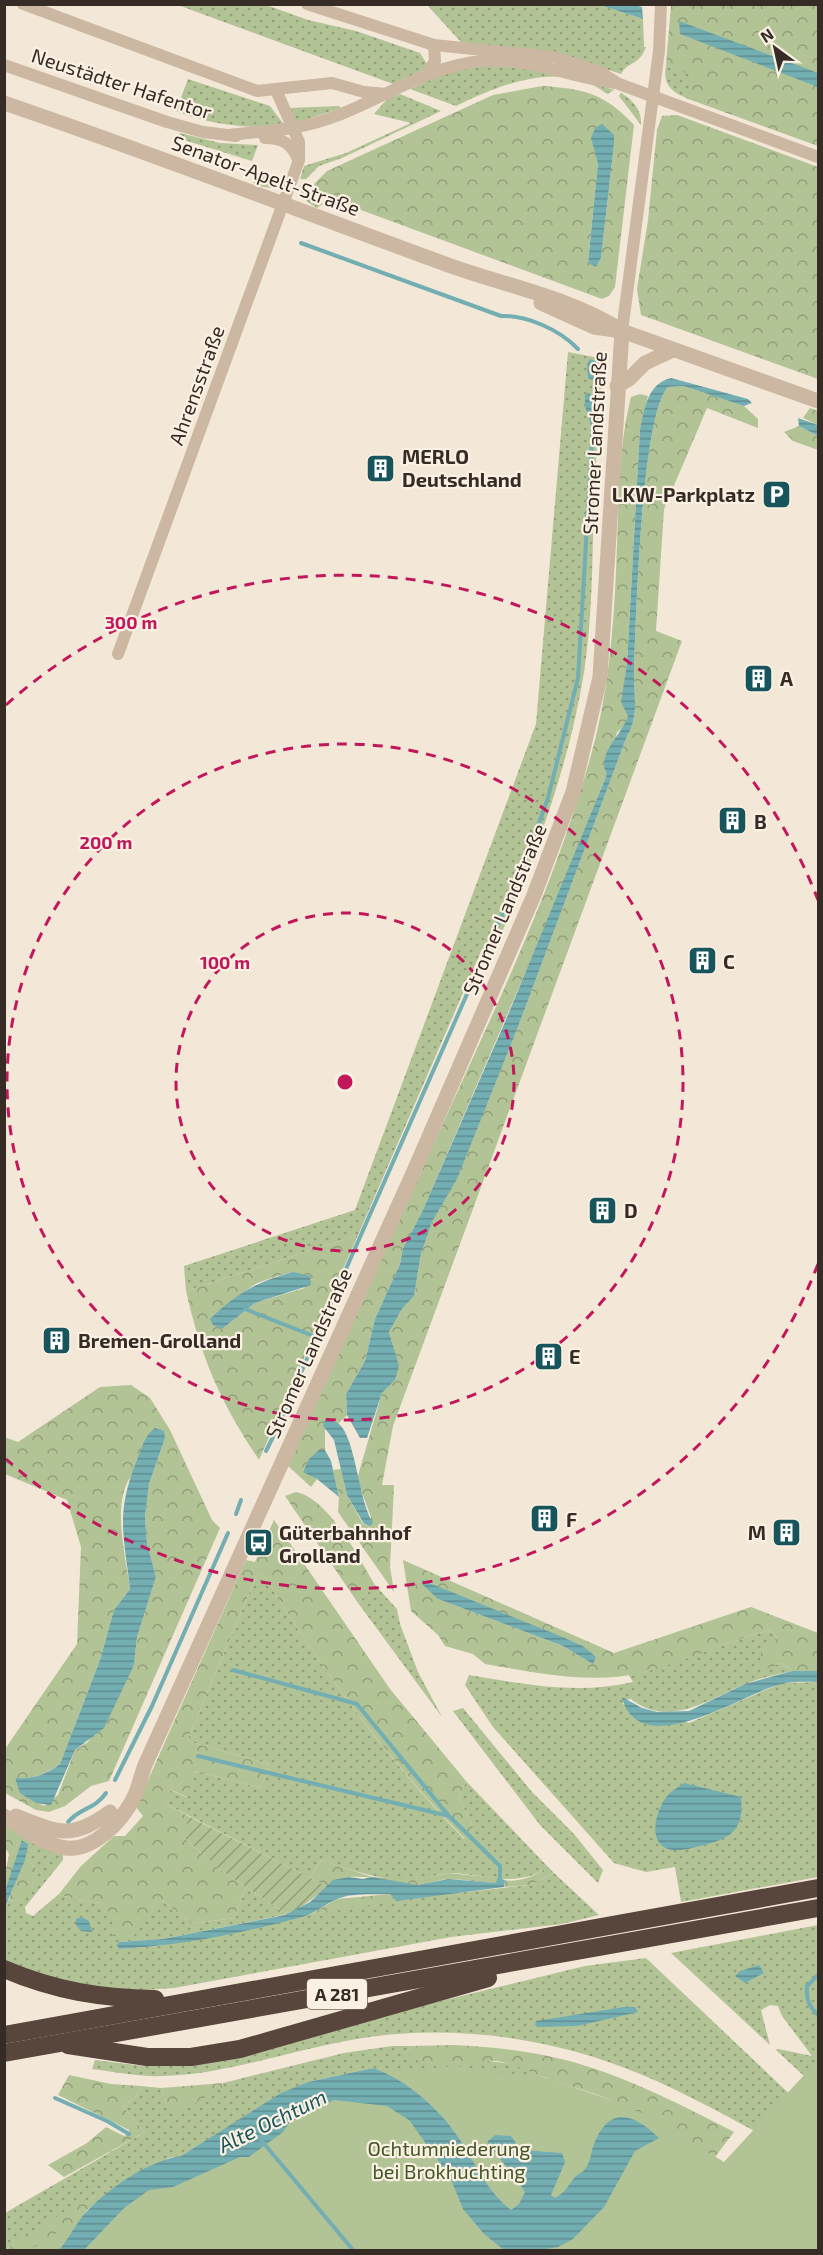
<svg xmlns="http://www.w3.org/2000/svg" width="823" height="2255" viewBox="0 0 823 2255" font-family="'Exo 2',sans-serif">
  <defs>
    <pattern id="grass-dots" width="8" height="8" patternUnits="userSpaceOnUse" patternTransform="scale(1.5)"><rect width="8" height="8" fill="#b2c396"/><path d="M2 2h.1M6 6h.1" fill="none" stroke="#929f7a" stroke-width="1.8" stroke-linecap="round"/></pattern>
    <pattern id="forest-crowns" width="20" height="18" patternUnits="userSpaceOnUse" patternTransform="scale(1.5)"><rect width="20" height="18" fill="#b2c396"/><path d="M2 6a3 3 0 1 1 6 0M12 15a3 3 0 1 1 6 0" fill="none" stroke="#929f7a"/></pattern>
    <pattern id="garden-furrows" width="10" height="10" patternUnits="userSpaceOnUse" patternTransform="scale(1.5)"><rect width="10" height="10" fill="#b2c396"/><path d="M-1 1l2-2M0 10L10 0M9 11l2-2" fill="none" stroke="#929f7a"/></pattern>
    <pattern id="water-rules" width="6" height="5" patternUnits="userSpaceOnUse" patternTransform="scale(1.5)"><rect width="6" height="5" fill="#73aeb3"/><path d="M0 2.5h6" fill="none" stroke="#5f8e91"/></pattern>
  </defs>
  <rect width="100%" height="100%" fill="#f3e7d7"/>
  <g fill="url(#grass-dots)">
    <polygon points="178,5 266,5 308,20 356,31 420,53 427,64 423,70 393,84"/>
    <path d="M 427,5 L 600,5 L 643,19 L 644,47 L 646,47 C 639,66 628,61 621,74 L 560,54 L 461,42 Z"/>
    <path d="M 478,64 L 556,72 L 614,90 L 607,94 C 563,58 499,85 456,106 L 410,89 L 441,75 Z"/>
    <path d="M 666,65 L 692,75 L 691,100 C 673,93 662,86 666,65 Z"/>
    <path d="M 188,79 L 270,106 L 285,126 C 246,129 212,125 176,111 Z"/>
    <path d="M 621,93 C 633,100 642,110 641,125 L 619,96 Z"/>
    <polygon points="400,94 441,111 342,158 319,166 306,179 300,179 304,166 346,153 411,123 374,114 387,99"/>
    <polygon points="339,106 341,108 296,123 290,108"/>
    <polygon points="180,133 220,143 258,145 252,161 184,140 185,137 179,135"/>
    <path d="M 254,171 L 259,171 L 286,181 C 276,190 265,189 254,183 Z"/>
    <path d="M 299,186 L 305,187 L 308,196 L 323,204 L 317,208 C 307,202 301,198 299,186 Z"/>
    <path d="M 568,352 L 604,359 C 600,405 596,452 594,499 C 592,557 593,615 584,672 C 568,772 533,860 493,953 L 482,949 L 358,1235 L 186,1291 L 184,1266 L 355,1210 L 536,724 Z"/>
    <path d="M 258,1572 L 266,1578 C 322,1671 389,1761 464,1839 L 474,1829 L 459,1798 L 466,1781 L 548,1867 C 516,1889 487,1874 451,1873 C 439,1873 427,1879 415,1880 C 383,1882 351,1870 321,1860 L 310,1878 L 166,1804 L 170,1790 L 186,1797 L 195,1771 L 261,1788 L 269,1764 L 187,1741 Z"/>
    <polygon points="375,1585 397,1609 400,1624 418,1672 442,1717 358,1603"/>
    <path d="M 772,1630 L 777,1638 L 760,1670 L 782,1663 L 792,1671 C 776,1675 758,1678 743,1685 C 706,1701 668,1728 631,1699 L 624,1700 L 623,1704 L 689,1723 L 782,1683 L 818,1682 L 818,1877 L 681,1902 L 675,1867 L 646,1872 L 614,1863 L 493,1727 L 465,1685 L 469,1675 C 524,1684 577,1695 633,1682 L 628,1674 L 645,1672 L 758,1633 Z"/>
    <polygon points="463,1708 532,1792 574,1834 603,1870 598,1883 540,1825 453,1711"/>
    <polygon points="39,1844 63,1853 63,1860 25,1907 26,1913 33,1916 59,1894 77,1900 102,1903 112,1916 162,1900 192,1924 234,1918 246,1887 283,1912 293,1913 163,1939 119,1942 119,1949 159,1946 311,1914 409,1898 530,1885 554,1873 599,1915 562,1924 451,1937 174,1988 126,1991 56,1980 5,1961 4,1907 8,1901 19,1900 38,1870 25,1857 25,1850 34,1852"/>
    <polygon points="818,1925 818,2089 776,2050 778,2049 812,2056 782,2016 778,2006 770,2005 761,2010 770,2045 671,1953"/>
    <path d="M 646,1958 L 818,2121 L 794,2152 C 744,2126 693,2096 640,2074 C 550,2036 443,2022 346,2041 C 285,2052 227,2074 164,2076 C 140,2077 115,2072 92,2069 L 95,2060 L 144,2066 L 395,2012 L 585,1966 Z"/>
    <polygon points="392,2046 412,2046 407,2052 514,2064 542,2077 611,2100 606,2115 445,2123 373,2068 308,2082 281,2094 181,2156 168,2158 105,2196 95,2196 5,2250 5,2213 145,2132 123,2107 136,2096 141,2086 161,2088 166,2104 222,2088 223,2083 344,2053"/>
  </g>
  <g fill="url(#forest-crowns)" fill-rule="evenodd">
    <polygon points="671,5 818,5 818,146 691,100 691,75 666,65"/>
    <path d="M 542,86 C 585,89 604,93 634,125 L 615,287 L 609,296 L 602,299 L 315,193 L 314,184 L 327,171 L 493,95 ZM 614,144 L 601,258 L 596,267 L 588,262 L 598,163 Z"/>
    <polygon points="677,115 818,167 818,379 641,315 637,289 648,220 657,130 662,116"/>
    <path d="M 683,386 L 744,406 L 758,419 L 758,428 L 707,408 L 664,509 L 656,631 L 682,641 L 393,1426 L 382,1485 L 394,1485 L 390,1567 L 394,1592 L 338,1512 L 339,1497 L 333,1470 L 341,1469 L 347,1495 L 363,1524 L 369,1526 L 371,1517 L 357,1479 L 382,1393 L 395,1380 L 393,1346 L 389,1332 L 402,1309 L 414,1296 L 421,1254 L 432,1222 L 457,1178 L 518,1027 L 627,736 C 640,715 633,693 634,669 C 636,621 641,415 668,387 Z"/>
    <path d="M 640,394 L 648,396 L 640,429 L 627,664 L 622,702 L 629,716 L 625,726 L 617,732 L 606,777 L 548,920 L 422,1212 L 403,1248 L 400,1264 L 375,1319 L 365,1361 L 346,1394 L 347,1415 L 338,1424 L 325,1419 L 325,1450 L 319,1450 L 303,1471 L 317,1479 L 311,1487 L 288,1466 C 342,1346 396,1227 450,1108 C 505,987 563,866 596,736 C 611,674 615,608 617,544 C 619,495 619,444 631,397 Z"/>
    <polygon points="810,408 818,411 818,425 803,418"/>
    <polygon points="799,426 818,436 818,450 793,441 784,432"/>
    <path d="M 358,1235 L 259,1460 C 220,1401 202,1361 186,1291 ZM 293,1272 L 305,1288 L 255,1303 L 222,1329 C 247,1285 244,1285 293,1272 Z"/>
    <path d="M 131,1385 L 150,1398 L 170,1430 L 212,1520 L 220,1528 L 109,1781 L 91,1786 L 65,1806 L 49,1812 L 36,1810 L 5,1793 L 5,1749 L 77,1644 L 81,1547 L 67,1500 L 5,1474 L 4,1437 L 18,1442 L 100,1387 ZM 165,1438 L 149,1484 L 145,1517 L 147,1543 L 156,1577 L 137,1637 L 134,1665 L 88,1742 L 75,1750 L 58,1795 L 44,1806 L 30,1799 L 15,1779 C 32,1778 46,1775 60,1764 L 100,1660 L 114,1610 L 130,1589 C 126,1558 113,1510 128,1481 C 137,1466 154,1451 165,1438 Z"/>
    <path d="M 296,1492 C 328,1498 359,1558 375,1585 L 358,1603 L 285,1496 Z"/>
    <path d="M 274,1520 L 390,1689 L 466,1781 L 459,1798 L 474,1829 L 465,1839 C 389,1761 322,1671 266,1578 L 258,1572 L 187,1741 L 269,1764 L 261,1788 L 195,1771 L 187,1797 L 171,1790 L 166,1804 L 190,1817 L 182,1836 L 219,1869 L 246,1887 L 234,1918 L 192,1924 L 162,1900 L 133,1937 L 113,1936 L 112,1917 L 102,1903 L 77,1900 L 59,1894 L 81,1866 L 114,1836 L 125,1836 L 143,1816 L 136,1807 L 246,1560 L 255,1562 Z"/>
    <path d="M 403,1560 L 614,1653 L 751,1607 L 818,1633 L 818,1671 L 792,1671 L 782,1663 L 760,1671 L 761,1647 L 777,1638 L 772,1630 L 758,1633 C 721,1645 683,1662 645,1672 C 592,1685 538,1673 485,1664 L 473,1654 L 445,1646 L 438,1635 L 411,1611 ZM 426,1580 L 440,1589 L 583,1646 L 592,1663 L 563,1646 L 438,1599 Z"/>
    <polygon points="5,1821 39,1844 34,1852 25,1850 27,1844 23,1840 5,1891 5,1874 9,1854 5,1848"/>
    <polygon points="25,1857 38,1870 38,1882 19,1900 8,1901"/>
    <path d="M 321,1860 L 372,1877 L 414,1880 L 448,1873 L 498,1878 L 495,1883 C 480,1883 464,1879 449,1879 C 438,1879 427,1885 417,1885 C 393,1884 345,1866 328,1887 L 310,1878 Z"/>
    <path d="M 548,1867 L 554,1873 L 530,1885 L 504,1887 L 505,1880 C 519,1883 537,1875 548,1867 Z"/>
    <polygon points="390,1894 396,1901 311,1914 337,1899"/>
    <path d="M 453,2045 C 497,2047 541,2052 583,2065 C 636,2081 685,2107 734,2132 L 715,2157 L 606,2115 L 611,2100 C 588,2091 563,2084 540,2076 C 525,2070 513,2063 496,2061 C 470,2059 427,2077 407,2052 L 412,2046 Z"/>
    <polygon points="69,2075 111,2084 141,2086 136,2096 123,2107 145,2132 64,2177 48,2165 87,2143 106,2127 124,2136 129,2133 129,2130 58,2095"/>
    <polygon points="223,2083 222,2088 177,2114 166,2104 161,2088"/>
    <polygon points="96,2196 105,2196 87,2210 59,2250 5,2250 67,2210"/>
  </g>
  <polygon fill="#b2c396" points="455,2066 551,2079 645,2114 724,2162 806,2073 818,2070 818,2250 29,2250 240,2122 342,2076"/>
  <polygon fill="url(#garden-furrows)" points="190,1817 328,1887 293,1913 283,1912 219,1869 181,1835"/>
  <g fill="url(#water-rules)">
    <polygon points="600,5 635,5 642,7 643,19"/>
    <polygon points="679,21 818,73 818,87 680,34"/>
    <polygon points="602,124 614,135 614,144 601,258 596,267 588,263 598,163 591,138 595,128"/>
    <polygon points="590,359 598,362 597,377 592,380 588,378 587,365"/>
    <path d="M 671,378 L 748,399 L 752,403 L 744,406 L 683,386 L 668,387 C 641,415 636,621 634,669 C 633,693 640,715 627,736 L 518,1027 L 457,1179 L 432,1222 L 421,1254 L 414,1296 L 402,1309 L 389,1332 L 399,1366 L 395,1380 L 382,1393 L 367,1438 L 360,1438 L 347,1415 L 346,1394 L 365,1361 L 375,1319 L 400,1264 L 403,1248 L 422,1212 L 505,1022 L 606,777 C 608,770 603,770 604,763 C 606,745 623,732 628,716 L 621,702 L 627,664 L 640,429 C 645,408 647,384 671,378 Z"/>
    <polygon points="589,393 593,398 593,412 597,426 592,428 585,406 585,395"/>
    <polygon points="798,418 818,425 818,436 799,426"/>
    <path d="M 293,1272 L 310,1276 L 311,1285 L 255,1303 L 222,1329 L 213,1325 L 210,1319 C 238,1292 257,1282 293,1272 Z"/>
    <path d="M 325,1419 C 329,1420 336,1422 339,1424 C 356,1439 358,1500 373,1523 L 370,1526 L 364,1524 L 347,1495 L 334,1440 L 323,1426 Z"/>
    <path d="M 155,1428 L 164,1431 L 165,1438 L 149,1484 L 145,1517 L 147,1543 L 156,1577 L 137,1637 L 134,1665 L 104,1728 L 75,1750 L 51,1805 L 36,1803 L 20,1793 L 15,1778 C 32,1779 46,1775 60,1764 L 100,1660 L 114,1610 L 130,1589 C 124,1535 115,1514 137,1460 C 142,1448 144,1436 155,1428 Z"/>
    <polygon points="319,1450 325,1450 331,1461 339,1497 317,1479 303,1472 309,1459"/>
    <polygon points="422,1580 560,1636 583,1646 596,1657 593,1664 563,1646 438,1599 422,1584"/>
    <path d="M 792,1671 L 818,1671 L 818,1682 C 806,1682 793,1681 781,1684 C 743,1693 641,1764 622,1698 L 624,1698 L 642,1708 L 657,1712 L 689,1711 L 745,1684 Z"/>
    <path d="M 684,1783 L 741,1797 C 745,1833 727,1840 696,1847 C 689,1849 675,1852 668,1849 C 646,1842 657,1806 669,1794 C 673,1790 680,1786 684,1783 Z"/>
    <polygon points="22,1840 28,1844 25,1860 5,1907 5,1891"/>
    <path d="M 349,1877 L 363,1879 L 372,1877 L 418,1885 L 448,1879 L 495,1883 L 498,1878 L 505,1880 L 504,1887 L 396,1901 L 390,1894 C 373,1895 351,1892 335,1900 C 324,1905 314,1914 302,1917 C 243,1933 180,1946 119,1949 L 117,1945 L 119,1942 L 163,1939 L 285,1915 L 310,1902 L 333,1880 Z"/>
    <polygon points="82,1917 89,1921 92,1932 81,1931 76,1925 76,1919"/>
    <polygon points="759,1965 764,1973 745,1983 735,1976 740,1971"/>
    <polygon points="624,2007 635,2007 638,2012 577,2026 537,2027 535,2024 536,2021"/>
    <path d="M 373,2068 C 407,2080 440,2109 460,2140 C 478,2167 485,2189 511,2210 L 519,2204 L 525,2192 L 517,2180 L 518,2172 L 509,2170 L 487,2142 L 495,2135 L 511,2136 L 521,2150 L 562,2153 L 565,2162 L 551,2195 L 555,2198 C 566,2192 567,2187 574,2178 C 577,2174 583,2173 585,2169 C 590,2164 591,2153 593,2147 C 608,2105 632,2112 659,2138 L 635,2151 L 604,2207 L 573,2239 L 558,2247 L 540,2250 L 504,2250 L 484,2234 L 463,2209 L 450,2177 L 409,2120 L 387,2106 L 334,2100 L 289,2123 L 283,2132 L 249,2157 L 240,2157 L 173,2187 L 149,2190 L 124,2208 L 84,2250 L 59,2250 C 70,2238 77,2220 89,2209 C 111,2187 150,2160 181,2156 L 281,2093 L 308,2082 Z"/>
  </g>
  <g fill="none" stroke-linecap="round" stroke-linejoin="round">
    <g stroke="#73aeb3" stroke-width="4">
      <path d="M 301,243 L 501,316 C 527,315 560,330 578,349"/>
      <polyline points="245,1309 316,1337 523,867 548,798 578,678 593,424"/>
      <polyline points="283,1416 316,1337"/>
      <polyline points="266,1451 277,1429"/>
      <polyline points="236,1514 241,1500"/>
      <polyline points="233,1670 357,1704 448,1815"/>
      <polyline points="198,1756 449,1816 500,1866 500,1883"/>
      <polyline points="115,1780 152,1706 228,1533"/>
      <path d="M 68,1822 C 81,1807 94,1810 106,1793"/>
      <path d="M 818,1975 L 807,1986 C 806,2000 809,2006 818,2015"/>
      <polyline points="55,2098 107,2121 129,2134"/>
      <polyline points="261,2140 353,2250"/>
    </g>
    <g stroke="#ccb7a2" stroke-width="12">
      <polyline points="23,4 257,91 332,83 364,92 387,94"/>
      <polyline points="307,4 434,45 553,57 600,72 619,84 818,157"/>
      <polyline points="4,65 167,122 203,132 236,136"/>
      <polyline points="425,76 435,61 434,45"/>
      <path d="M 229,135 C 266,131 301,130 336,116 C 384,98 429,66 481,61 C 528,57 569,77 615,83"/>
      <path d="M 265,138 C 282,138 291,143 298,159"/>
      <polyline points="622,331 659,51 661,4"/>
      <polyline points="118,654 299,160 299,142 276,90"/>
    </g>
    <g stroke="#ccb7a2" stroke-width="15">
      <path d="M 4,103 C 151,153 295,209 440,262 C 500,285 568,296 622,331"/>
      <polyline points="541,303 594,327 622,331 818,401"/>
      <polyline points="617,386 629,379 645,363 673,350"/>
      <path d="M 4,1816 C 22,1828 40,1842 61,1847 C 91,1855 123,1821 135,1795 C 139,1786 141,1775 145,1765 L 414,1171 L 534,895 L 573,792 L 600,677 L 622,331"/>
      <path d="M 16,1816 C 59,1833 71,1840 110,1812"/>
    </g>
    <g stroke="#58453b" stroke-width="18">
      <path d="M 4,1969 C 56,1991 100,1998 155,1999"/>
      <polyline points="4,2035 818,1888"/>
      <polyline points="68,2045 147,2057 191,2057 240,2049 488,1978"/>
      <polyline points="4,2053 818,1908"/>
    </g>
  </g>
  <g fill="none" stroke="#c2185b" stroke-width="3" stroke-dasharray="10 8">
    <circle cx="345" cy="1082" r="169"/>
    <circle cx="345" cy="1082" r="338"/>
    <path d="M818 1264A507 507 0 0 1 6 1459M6 705A507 507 0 0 1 818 900"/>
  </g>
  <defs>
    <symbol id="building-square" viewBox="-11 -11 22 22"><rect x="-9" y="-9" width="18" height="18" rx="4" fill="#17545b" stroke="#fbf1e3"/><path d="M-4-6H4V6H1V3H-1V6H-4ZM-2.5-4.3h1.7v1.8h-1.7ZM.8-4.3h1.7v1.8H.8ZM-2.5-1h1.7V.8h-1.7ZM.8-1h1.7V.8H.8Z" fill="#fff"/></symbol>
    <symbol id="parking-square" viewBox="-11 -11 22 22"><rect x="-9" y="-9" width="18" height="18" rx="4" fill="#17545b" stroke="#fbf1e3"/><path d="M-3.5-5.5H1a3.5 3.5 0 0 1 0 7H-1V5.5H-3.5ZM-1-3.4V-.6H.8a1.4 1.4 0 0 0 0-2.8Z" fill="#fff"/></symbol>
    <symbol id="bus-square" viewBox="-11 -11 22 22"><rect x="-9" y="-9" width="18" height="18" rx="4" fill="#17545b" stroke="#fbf1e3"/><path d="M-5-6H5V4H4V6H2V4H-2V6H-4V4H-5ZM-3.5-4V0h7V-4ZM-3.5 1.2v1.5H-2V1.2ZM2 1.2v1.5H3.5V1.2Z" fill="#fff"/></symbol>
  </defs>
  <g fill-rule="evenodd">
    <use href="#building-square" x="364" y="452" width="33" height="33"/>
    <use href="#parking-square" x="760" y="478" width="33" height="33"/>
    <use href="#building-square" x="742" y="662" width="33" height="33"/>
    <use href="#building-square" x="716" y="804" width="33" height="33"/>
    <use href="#building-square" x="686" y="944" width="33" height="33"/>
    <use href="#building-square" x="586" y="1194" width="33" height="33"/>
    <use href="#building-square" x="40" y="1324" width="33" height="33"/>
    <use href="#building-square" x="532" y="1340" width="33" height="33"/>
    <use href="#building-square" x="528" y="1502" width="33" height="33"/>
    <use href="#building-square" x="770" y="1516" width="33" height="33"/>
    <use href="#bus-square" x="242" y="1526" width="33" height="33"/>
  </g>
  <g text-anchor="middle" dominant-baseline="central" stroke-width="4.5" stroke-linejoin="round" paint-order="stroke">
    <rect fill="#fbf1e3" stroke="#71665e" stroke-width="1.5" x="307" y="1979" width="60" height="30" rx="4.5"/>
    <g font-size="18" font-weight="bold" fill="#362b25">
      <text x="337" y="1994">A 281</text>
    </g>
    <g font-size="20" fill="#362b25" stroke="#fbf1e3">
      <text transform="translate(122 83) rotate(18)">Neustädter Hafentor</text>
      <text transform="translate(266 175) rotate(20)">Senator-Apelt-Straße</text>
      <text transform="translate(196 385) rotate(-70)">Ahrensstraße</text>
      <text transform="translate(594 443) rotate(-87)">Stromer Landstraße</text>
      <text transform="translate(504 909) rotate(-67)">Stromer Landstraße</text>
      <text transform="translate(308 1353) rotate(-66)">Stromer Landstraße</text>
    </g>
    <g font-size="20" font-weight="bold" fill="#362b25" stroke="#fbf1e3" text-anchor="start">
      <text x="402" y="456">MERLO<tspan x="402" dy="23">Deutschland</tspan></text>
      <text x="755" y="494" text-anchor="end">LKW-Parkplatz</text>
      <text x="780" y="678">A</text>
      <text x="754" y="821">B</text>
      <text x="723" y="961">C</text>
      <text x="624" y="1210">D</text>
      <text x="78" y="1340">Bremen-Grolland</text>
      <text x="569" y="1356">E</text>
      <text x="566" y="1519">F</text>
      <text x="279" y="1532">Güterbahnhof<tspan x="279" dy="23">Grolland</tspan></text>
      <text x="766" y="1532" text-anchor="end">M</text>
    </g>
    <g font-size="20" fill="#435627" stroke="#fbf1e3">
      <text x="449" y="2148">Ochtumniederung<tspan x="449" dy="23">bei Brokhuchting</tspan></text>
    </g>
    <g font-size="21" font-style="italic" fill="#17545b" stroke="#fbf1e3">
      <text transform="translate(272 2120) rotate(-26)">Alte Ochtum</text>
    </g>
  </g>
  <circle cx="345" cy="1082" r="9" fill="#c2185b" stroke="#fbf1e3" stroke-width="3"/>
  <g font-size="18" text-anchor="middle" font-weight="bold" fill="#c2185b" stroke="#fbf1e3" stroke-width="4.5" stroke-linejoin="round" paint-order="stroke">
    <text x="131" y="629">300 m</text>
    <text x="106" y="849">200 m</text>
    <text x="225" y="969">100 m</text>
  </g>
  <rect width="823" height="2255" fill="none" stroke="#362b25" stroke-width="12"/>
  <g transform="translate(775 48) rotate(327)" stroke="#fbf1e3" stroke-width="4.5" paint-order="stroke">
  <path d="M0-4.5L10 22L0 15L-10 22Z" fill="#362b25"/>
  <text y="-9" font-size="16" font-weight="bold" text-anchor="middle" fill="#362b25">N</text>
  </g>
</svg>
